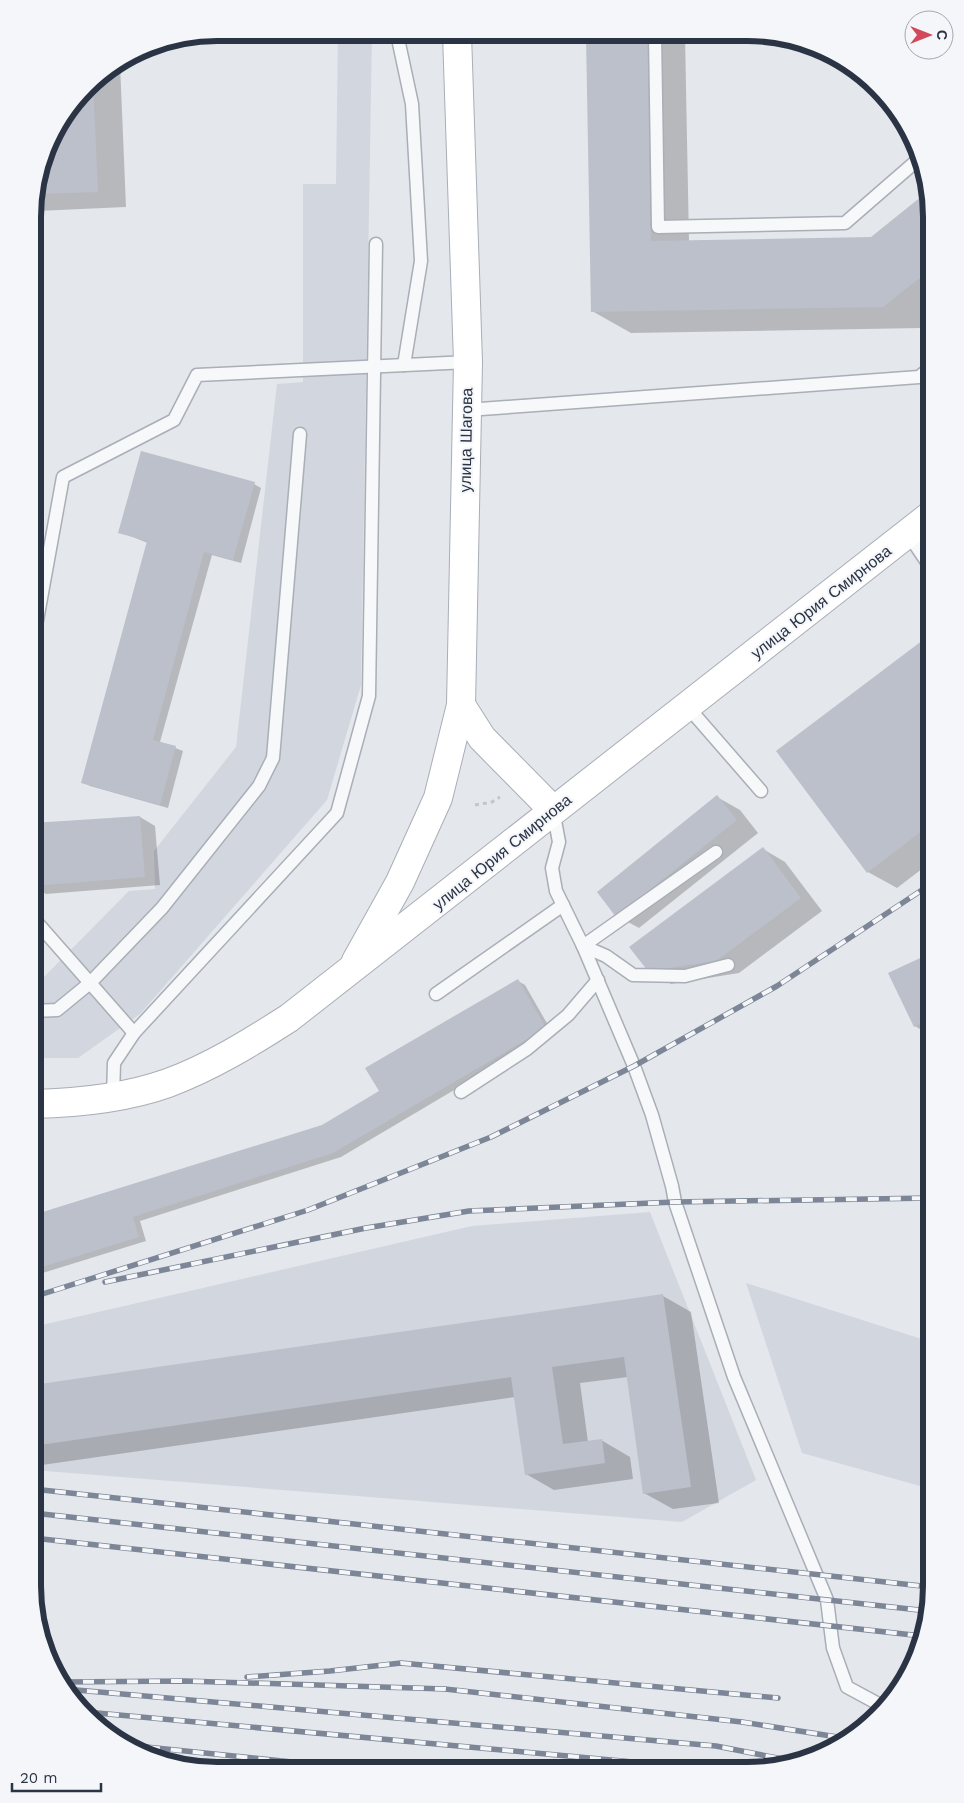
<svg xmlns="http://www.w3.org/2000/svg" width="964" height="1803" viewBox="0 0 964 1803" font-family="'Work Sans',sans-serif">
  <rect width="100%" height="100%" fill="#e4e7ec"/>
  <g fill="#d2d6de">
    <polygon points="338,33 372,33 361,685 327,800 140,1014 78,1058 33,1058 33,985 37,984 129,891 155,889 154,851 236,747 277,384 303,382 303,184 336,184"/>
    <polygon points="650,1212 756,1480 682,1522 33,1470 33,1327 472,1226"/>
    <polygon points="746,1283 931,1342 931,1489 802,1453"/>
  </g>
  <g fill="#0003">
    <polygon points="587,35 685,35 689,241 871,238 928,194 932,218 931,321 922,328 631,333 592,311"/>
    <polygon points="120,63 126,207 37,211 34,210 34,194 52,135 95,79"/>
    <polygon points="254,484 261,488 241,563 212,555 160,742 183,751 168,808 90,786 82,782 148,543 120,532"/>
    <polygon points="931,635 931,862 897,888 868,872 778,752"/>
    <polygon points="717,797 740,810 758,833 639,928 617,916"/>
    <polygon points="140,817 155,826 160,885 46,894 33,886 33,825"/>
    <polygon points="763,849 785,862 822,911 739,973 671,984 649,971"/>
    <polygon points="931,954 931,1036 915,1026 890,974"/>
    <polygon points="518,981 525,985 552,1032 341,1157 140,1221 146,1241 33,1276 33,1217 322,1126 380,1091"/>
    <polygon points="663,1296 691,1312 719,1503 673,1509 644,1493 628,1377 580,1383 588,1442 601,1440 630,1457 633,1479 554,1490 526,1474 515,1397 35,1466 33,1464 33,1386"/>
  </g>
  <g fill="#bbc0ca">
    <polygon points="586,35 648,35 651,241 871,237 927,192 932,218 931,269 883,307 591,312"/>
    <polygon points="93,82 98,192 34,194 52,135"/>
    <polygon points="141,451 255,482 233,560 204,552 153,740 176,746 160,805 81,783 147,541 118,533"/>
    <polygon points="931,634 931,824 867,873 776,751"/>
    <polygon points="717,795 737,820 616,917 597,892"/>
    <polygon points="140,816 145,877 33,886 33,823"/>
    <polygon points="763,847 801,898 716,961 648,971 629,947"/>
    <polygon points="931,953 931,1019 914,1027 888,973"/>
    <polygon points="518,979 546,1028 333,1153 133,1217 139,1237 33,1270 33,1215 322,1125 379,1091 365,1068"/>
    <polygon points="663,1294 691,1487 643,1494 624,1357 552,1367 563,1444 602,1439 605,1463 525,1475 511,1377 33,1446 33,1385"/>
  </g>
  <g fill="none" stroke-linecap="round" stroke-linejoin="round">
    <defs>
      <g id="service">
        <polyline points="397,34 412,104 421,261 404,365"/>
        <polyline points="655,35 658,227 845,223 921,157"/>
        <polyline points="467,410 919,377 931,367"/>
        <polyline points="908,534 931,568"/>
        <polyline points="34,637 63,477 174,420 197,375 468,362"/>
        <polyline points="687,706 761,791"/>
        <polyline points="553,810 559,842 552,868 556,891 583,946 634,1066 652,1115 672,1186 675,1202 734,1377 827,1600 833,1648 847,1687 884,1707"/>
        <polyline points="33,918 134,1033"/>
        <polyline points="583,946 716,852"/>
        <polyline points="583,946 606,956 633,975 685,976 728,965"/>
        <polyline points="436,994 563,905"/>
        <polyline points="33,1011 57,1010 90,983 162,908 259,786 273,758 300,434"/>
        <polyline points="461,1092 527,1049 568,1015 598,980"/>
        <polyline points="113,1097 114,1063 134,1033 337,813 369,696 376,244"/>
      </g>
      <g id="secondary">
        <polyline points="461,705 482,738 553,810"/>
        <polyline points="356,961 400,882 438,798 461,705 468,362 457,34"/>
        <path d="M 33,1104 C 78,1103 126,1098 168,1083 C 211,1067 250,1043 289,1018 L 931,515"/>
      </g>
    </defs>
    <use href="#service" stroke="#a9aeb7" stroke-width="15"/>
    <use href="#secondary" stroke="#a9aeb7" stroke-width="30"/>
    <polyline stroke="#c2c5cb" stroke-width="3" stroke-dasharray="4 4" stroke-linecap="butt" points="475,805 492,802 500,797"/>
    <use href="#service" stroke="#f7f8fa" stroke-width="12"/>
    <use href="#secondary" stroke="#fff" stroke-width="28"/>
    <defs>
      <g id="rail">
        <polyline points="105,1282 366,1228 469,1211 675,1202 931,1198"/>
        <polyline points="33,1297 308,1210 491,1137 634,1066 777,986 931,884"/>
        <polyline points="33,1489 931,1587"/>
        <polyline points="33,1513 928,1611"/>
        <polyline points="33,1538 922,1636"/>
        <polyline points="247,1677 330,1671 401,1663 778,1698"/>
        <polyline points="61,1682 185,1681 445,1689 742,1722 850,1739"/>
        <polyline points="65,1689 716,1746 798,1762"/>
        <polyline points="86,1712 720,1770"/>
        <polyline points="127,1745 359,1769"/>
      </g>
    </defs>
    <use href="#rail" stroke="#7d8696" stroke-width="5.5"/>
    <use href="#rail" stroke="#f4f6f9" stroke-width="4" stroke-dasharray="11" stroke-linecap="butt"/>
  </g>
  <g text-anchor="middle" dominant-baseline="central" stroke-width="4" stroke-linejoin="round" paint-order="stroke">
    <g font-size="16" fill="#2b3445" stroke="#f4f6f9">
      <text transform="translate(466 440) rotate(-89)">улица Шагова</text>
      <text transform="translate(821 602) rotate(-38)">улица Юрия Смирнова</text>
      <text transform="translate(502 852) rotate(-39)">улица Юрия Смирнова</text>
    </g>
  </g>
  <path d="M0 0H964V1803H0ZM217 41H747A176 176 0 0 1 923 217V1586A176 176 0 0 1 747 1762H217A176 176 0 0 1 41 1586V217A176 176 0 0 1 217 41Z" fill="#f4f6f9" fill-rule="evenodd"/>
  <path fill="none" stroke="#2b3445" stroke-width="6" d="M217 41H747A176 176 0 0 1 923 217V1586A176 176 0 0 1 747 1762H217A176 176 0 0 1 41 1586V217A176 176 0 0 1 217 41Z"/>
  <g transform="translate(929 35) rotate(90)"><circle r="24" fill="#f4f6f9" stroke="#a4a8b1"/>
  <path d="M0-4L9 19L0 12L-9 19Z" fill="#d1495b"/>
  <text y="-8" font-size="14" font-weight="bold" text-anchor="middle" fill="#2b3445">С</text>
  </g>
  <path d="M12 1783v8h89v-8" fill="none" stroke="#2b3445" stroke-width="2.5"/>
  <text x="20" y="1783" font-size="15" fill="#2b3445" stroke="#f4f6f9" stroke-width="4" paint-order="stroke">20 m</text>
</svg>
